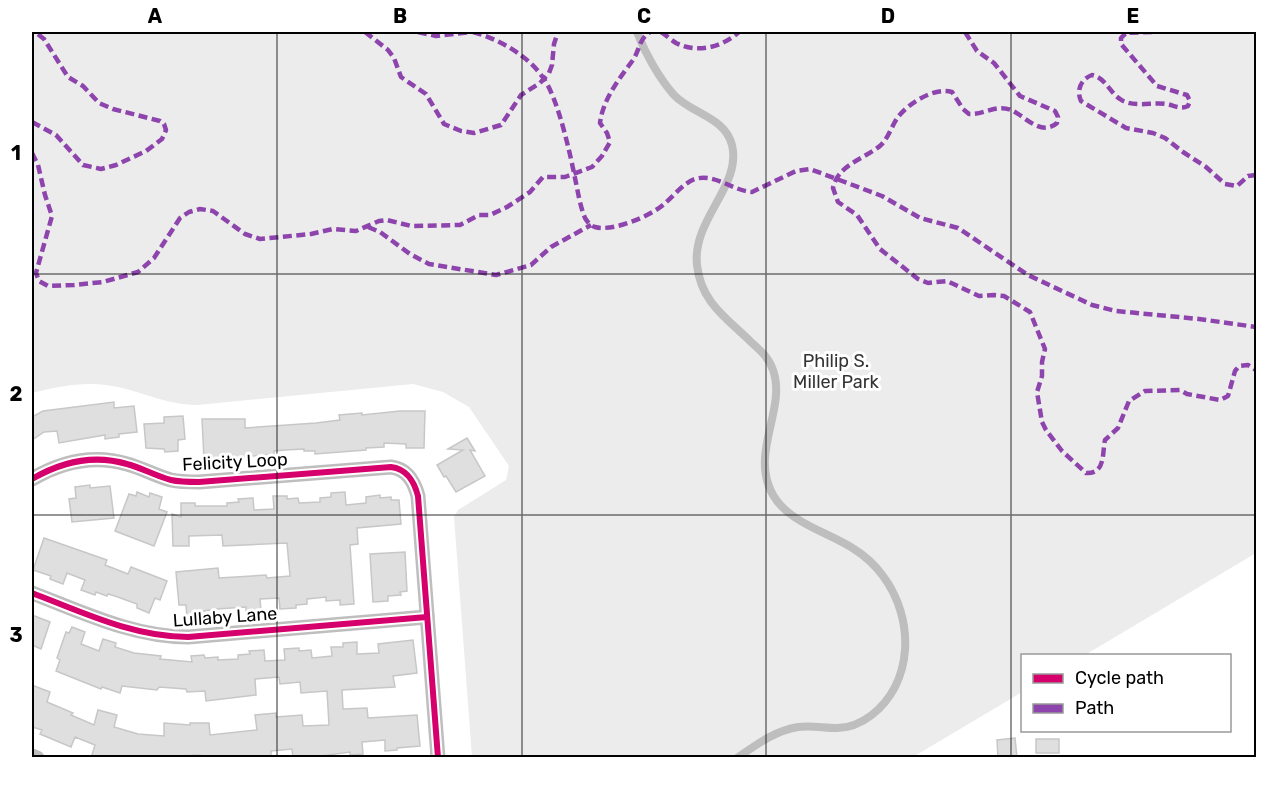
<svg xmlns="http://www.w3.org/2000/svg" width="1288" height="789" viewBox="0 0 1288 789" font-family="Rubik,sans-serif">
  <rect width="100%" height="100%" fill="#fff"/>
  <path fill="#ececec" d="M 32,32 L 1256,32 L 1256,553 L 1085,655 L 1022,656 L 1022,692 L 913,757 L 472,757 L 454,517 L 458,510 L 506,480 L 509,466 L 469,407 L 443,392 L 413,384 L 197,405 C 165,405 137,389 106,385 C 80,382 56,387 32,393 Z"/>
  <g fill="#dfdfdf" stroke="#c7c7c7" stroke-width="1.5">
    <polygon points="114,402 114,408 134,406 137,432 119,434 119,437 105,439 105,435 59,443 57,431 44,432 32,440 32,417 43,411"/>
    <polygon points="400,411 425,411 424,448 406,448 406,444 384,443 384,447 366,448 366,450 315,454 315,451 304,451 304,449 285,450 274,451 274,454 241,457 241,461 222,462 222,458 204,459 202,419 245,419 245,428 316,423 340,420 339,415 362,413 362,415"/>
    <polygon points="183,416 185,439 178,440 178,451 165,452 164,449 146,448 144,424 164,423 164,417"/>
    <polygon points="467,438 475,451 470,450 485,476 456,492 446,476 444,477 437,465 463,450 448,449"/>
    <polygon points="90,485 90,488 110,486 114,518 72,522 69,499 76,498 75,487"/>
    <polygon points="137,492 149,497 150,493 162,497 159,509 167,512 154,546 115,531 129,494 136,496"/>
    <polygon points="345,492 346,505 366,503 366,497 380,495 380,498 391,497 391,500 399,500 401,524 357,528 358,544 350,545 354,604 340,605 340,600 326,601 326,597 307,599 307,604 296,605 296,608 280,609 279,598 260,599 261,610 246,611 246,607 216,609 204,611 204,615 187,617 186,605 179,605 176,572 218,568 219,578 266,575 267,578 290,576 287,543 223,546 222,535 189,536 189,546 173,546 172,514 181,517 181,503 195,503 195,506 227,506 227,503 239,502 238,499 253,498 254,510 274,509 273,496 287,496 287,499 298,498 299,503 320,502 320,498 331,497 331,493"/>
    <polygon points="44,538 107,560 105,565 128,574 131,567 167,581 160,600 155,598 149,613 137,608 137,604 115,596 108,594 107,596 96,592 95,595 81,590 85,580 67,573 63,584 50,579 51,576 33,570"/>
    <polygon points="405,552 407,591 400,592 401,595 388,596 388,601 373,602 370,554"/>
    <polygon points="32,615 50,622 41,649 32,645"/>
    <polygon points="72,627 85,632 81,644 99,651 103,639 116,643 115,647 134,653 161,656 160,659 192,662 191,656 204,655 205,658 218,657 218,660 238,659 238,655 250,654 249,651 264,650 265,661 285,660 284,649 299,648 299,651 311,650 312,658 332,656 331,647 343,647 343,643 357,642 357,654 379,653 378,644 413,640 417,673 393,676 395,687 342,690 343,709 367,708 368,718 417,715 420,746 397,748 397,750 385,751 385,740 362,742 363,754 350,755 350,752 306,758 293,758 292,749 271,751 271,758 200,758 200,755 174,756 174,758 91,758 95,745 75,737 71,747 40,734 42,730 32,727 32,685 50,692 47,702 73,713 71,715 94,725 98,710 117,715 114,727 138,734 164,736 164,723 190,725 190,723 209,723 210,735 257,730 255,715 276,713 276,717 302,715 303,726 329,725 327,691 301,693 300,682 280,684 279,677 255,679 256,695 206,701 205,691 187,692 186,689 159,687 157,690 122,686 120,693 102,687 101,689 56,671 60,660 57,658 66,632 69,633"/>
    <polygon points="1015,738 1017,758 998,758 997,740"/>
    <rect x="1036" y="739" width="23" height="14"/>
  </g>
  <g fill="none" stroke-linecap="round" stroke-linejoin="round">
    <path stroke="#bebebe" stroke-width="8" d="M 637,32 C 645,53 659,78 674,95 C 692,114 725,117 732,145 C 742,186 692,219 697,265 C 701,303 727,318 752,343 C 761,351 769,358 773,370 C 787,409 749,453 773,495 C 789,523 828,532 854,549 C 899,577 919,639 895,687 C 884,708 862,728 837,728 C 824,728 811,725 798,727 C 774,731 756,745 737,758"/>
    <g stroke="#bebebe" stroke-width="15">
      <path d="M 32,479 C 61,462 93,454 127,464 C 142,468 156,476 171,480 C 180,482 190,482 199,482 L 391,467 C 407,469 414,481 418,496 L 438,758"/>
      <path d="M 32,593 C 82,612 133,637 188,637 L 427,617"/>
      <polyline points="32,756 37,758"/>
    </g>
    <g stroke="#8e44ad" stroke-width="4.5" stroke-dasharray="9 4.5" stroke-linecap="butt">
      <polyline points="365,32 388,50 394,58 401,77 426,94 444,124 461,131 474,133 501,125 521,95 540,83 549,73 552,65 554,44 558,32"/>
      <polyline points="418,32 436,36 471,32"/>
      <path d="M 473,32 C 499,39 529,56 544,79 C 558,99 570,153 575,178 C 578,192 580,206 585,218 C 588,223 591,226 595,227 C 613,232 650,216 663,205 C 673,197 683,183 695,179 C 715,173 733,191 752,192 L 796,171 L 810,169 L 882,196 L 920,218 L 958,228 L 1028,275 L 1092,305 L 1116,311 L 1199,319 L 1256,327"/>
      <path d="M 661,32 C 666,35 671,40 676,43 C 698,54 722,47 739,32"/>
      <path d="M 965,32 L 977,51 L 994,63 L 1020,96 L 1055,111 L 1058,117 L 1057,123 C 1041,137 1025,116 1011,110 C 996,104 984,115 969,114 L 963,109 L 952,92 C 934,87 909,103 898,117 C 892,125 889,137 881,145 C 865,159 838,164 833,188 L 838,202 L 857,215 L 880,249 L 918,279 L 928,283 L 947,281 L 979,296 L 994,295 L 1004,296 L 1030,312 L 1045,349 L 1042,362 L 1042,376 L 1037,392 L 1042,422 L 1046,430 L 1062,451 L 1086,473 C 1106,474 1102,453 1105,440 L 1118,428 L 1129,401 L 1145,391 L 1180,390 L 1187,394 L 1220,400 L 1228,396 L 1235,371 L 1239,366 L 1248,365 L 1256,370"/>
      <path d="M 1152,32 L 1126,33 L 1121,38 L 1121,44 L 1157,86 L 1187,95 L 1190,101 L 1188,106 C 1180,110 1174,105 1166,104 C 1152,102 1132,108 1120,99 C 1109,92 1106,78 1092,75 C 1081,79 1076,90 1081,101 L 1126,128 L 1153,133 L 1165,138 L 1183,152 L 1206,167 L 1225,184 L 1237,186 L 1248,176 L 1256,175"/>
      <polyline points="32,122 56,135 83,165 101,169 116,165 146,151 162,139 166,130 164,124 160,121 113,109 99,103 83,86 68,77 44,39 35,32"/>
      <path d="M 32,153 L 38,165 L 45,195 L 52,216 L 36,273 L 39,281 L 48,286 L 74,285 L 103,282 L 138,272 L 154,258 L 180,218 L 189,212 L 200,209 L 213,211 L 245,234 L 260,239 L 311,234 L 333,229 L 356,231 L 379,221 L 387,220 L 411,226 L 460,225 L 479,215 L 490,215 L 507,207 L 530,192 L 543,177 L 565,177 L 592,167 L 602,156 L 610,142 L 607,133 L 600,123 C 603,99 619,79 633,60 C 640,49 639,39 650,32"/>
      <polyline points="368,227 380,232 410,254 429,264 496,275 531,265 551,247 591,225"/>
    </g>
    <defs>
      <g id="cycleway">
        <path d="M 32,479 C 61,462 93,454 127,464 C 142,468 156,476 171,480 C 180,482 190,482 199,482 L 391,467 C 407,469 414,481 418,496 L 438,758"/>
        <path d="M 32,593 C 82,612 133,637 188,637 L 427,617"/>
      </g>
    </defs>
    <use href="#cycleway" stroke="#fff" stroke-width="10"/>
    <use href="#cycleway" stroke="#d6006c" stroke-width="6"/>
  </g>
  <path fill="none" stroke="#000" stroke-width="1.5" stroke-opacity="0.55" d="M 277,32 L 277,758M 522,32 L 522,758M 766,32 L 766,758M 1011,32 L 1011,758M 32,274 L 1256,274M 32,515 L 1256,515"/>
  <g text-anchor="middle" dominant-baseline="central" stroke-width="6" stroke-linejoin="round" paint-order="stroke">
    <g font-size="18" fill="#333" stroke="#fff">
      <text x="836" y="361">Philip S.<tspan x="836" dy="21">Miller Park</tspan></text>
    </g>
    <g font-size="18" fill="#000" stroke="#fff">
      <text transform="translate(235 462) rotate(-3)">Felicity Loop</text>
      <text transform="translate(225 617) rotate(-4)">Lullaby Lane</text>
    </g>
  </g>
  <rect width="1288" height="789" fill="none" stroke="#ffffff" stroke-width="66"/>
  <rect x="1021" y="654" width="210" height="78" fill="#ffffff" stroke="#999999" stroke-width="1.5"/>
  <rect x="1033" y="674" width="30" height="9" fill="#d6006c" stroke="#999999" stroke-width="1.5"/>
  <text x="1075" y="684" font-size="18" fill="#000000">Cycle path</text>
  <rect x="1033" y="704" width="30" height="9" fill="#8e44ad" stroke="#999999" stroke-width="1.5"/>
  <text x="1075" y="714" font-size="18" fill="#000000">Path</text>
  <rect x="33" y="33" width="1222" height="723" fill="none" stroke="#000" stroke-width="2"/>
  <g font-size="20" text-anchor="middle" font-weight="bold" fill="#000">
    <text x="155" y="23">A</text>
    <text x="400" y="23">B</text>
    <text x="644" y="23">C</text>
    <text x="888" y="23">D</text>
    <text x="1133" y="23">E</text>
    <text x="16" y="160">1</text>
    <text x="16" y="401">2</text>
    <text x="16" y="642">3</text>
  </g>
</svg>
